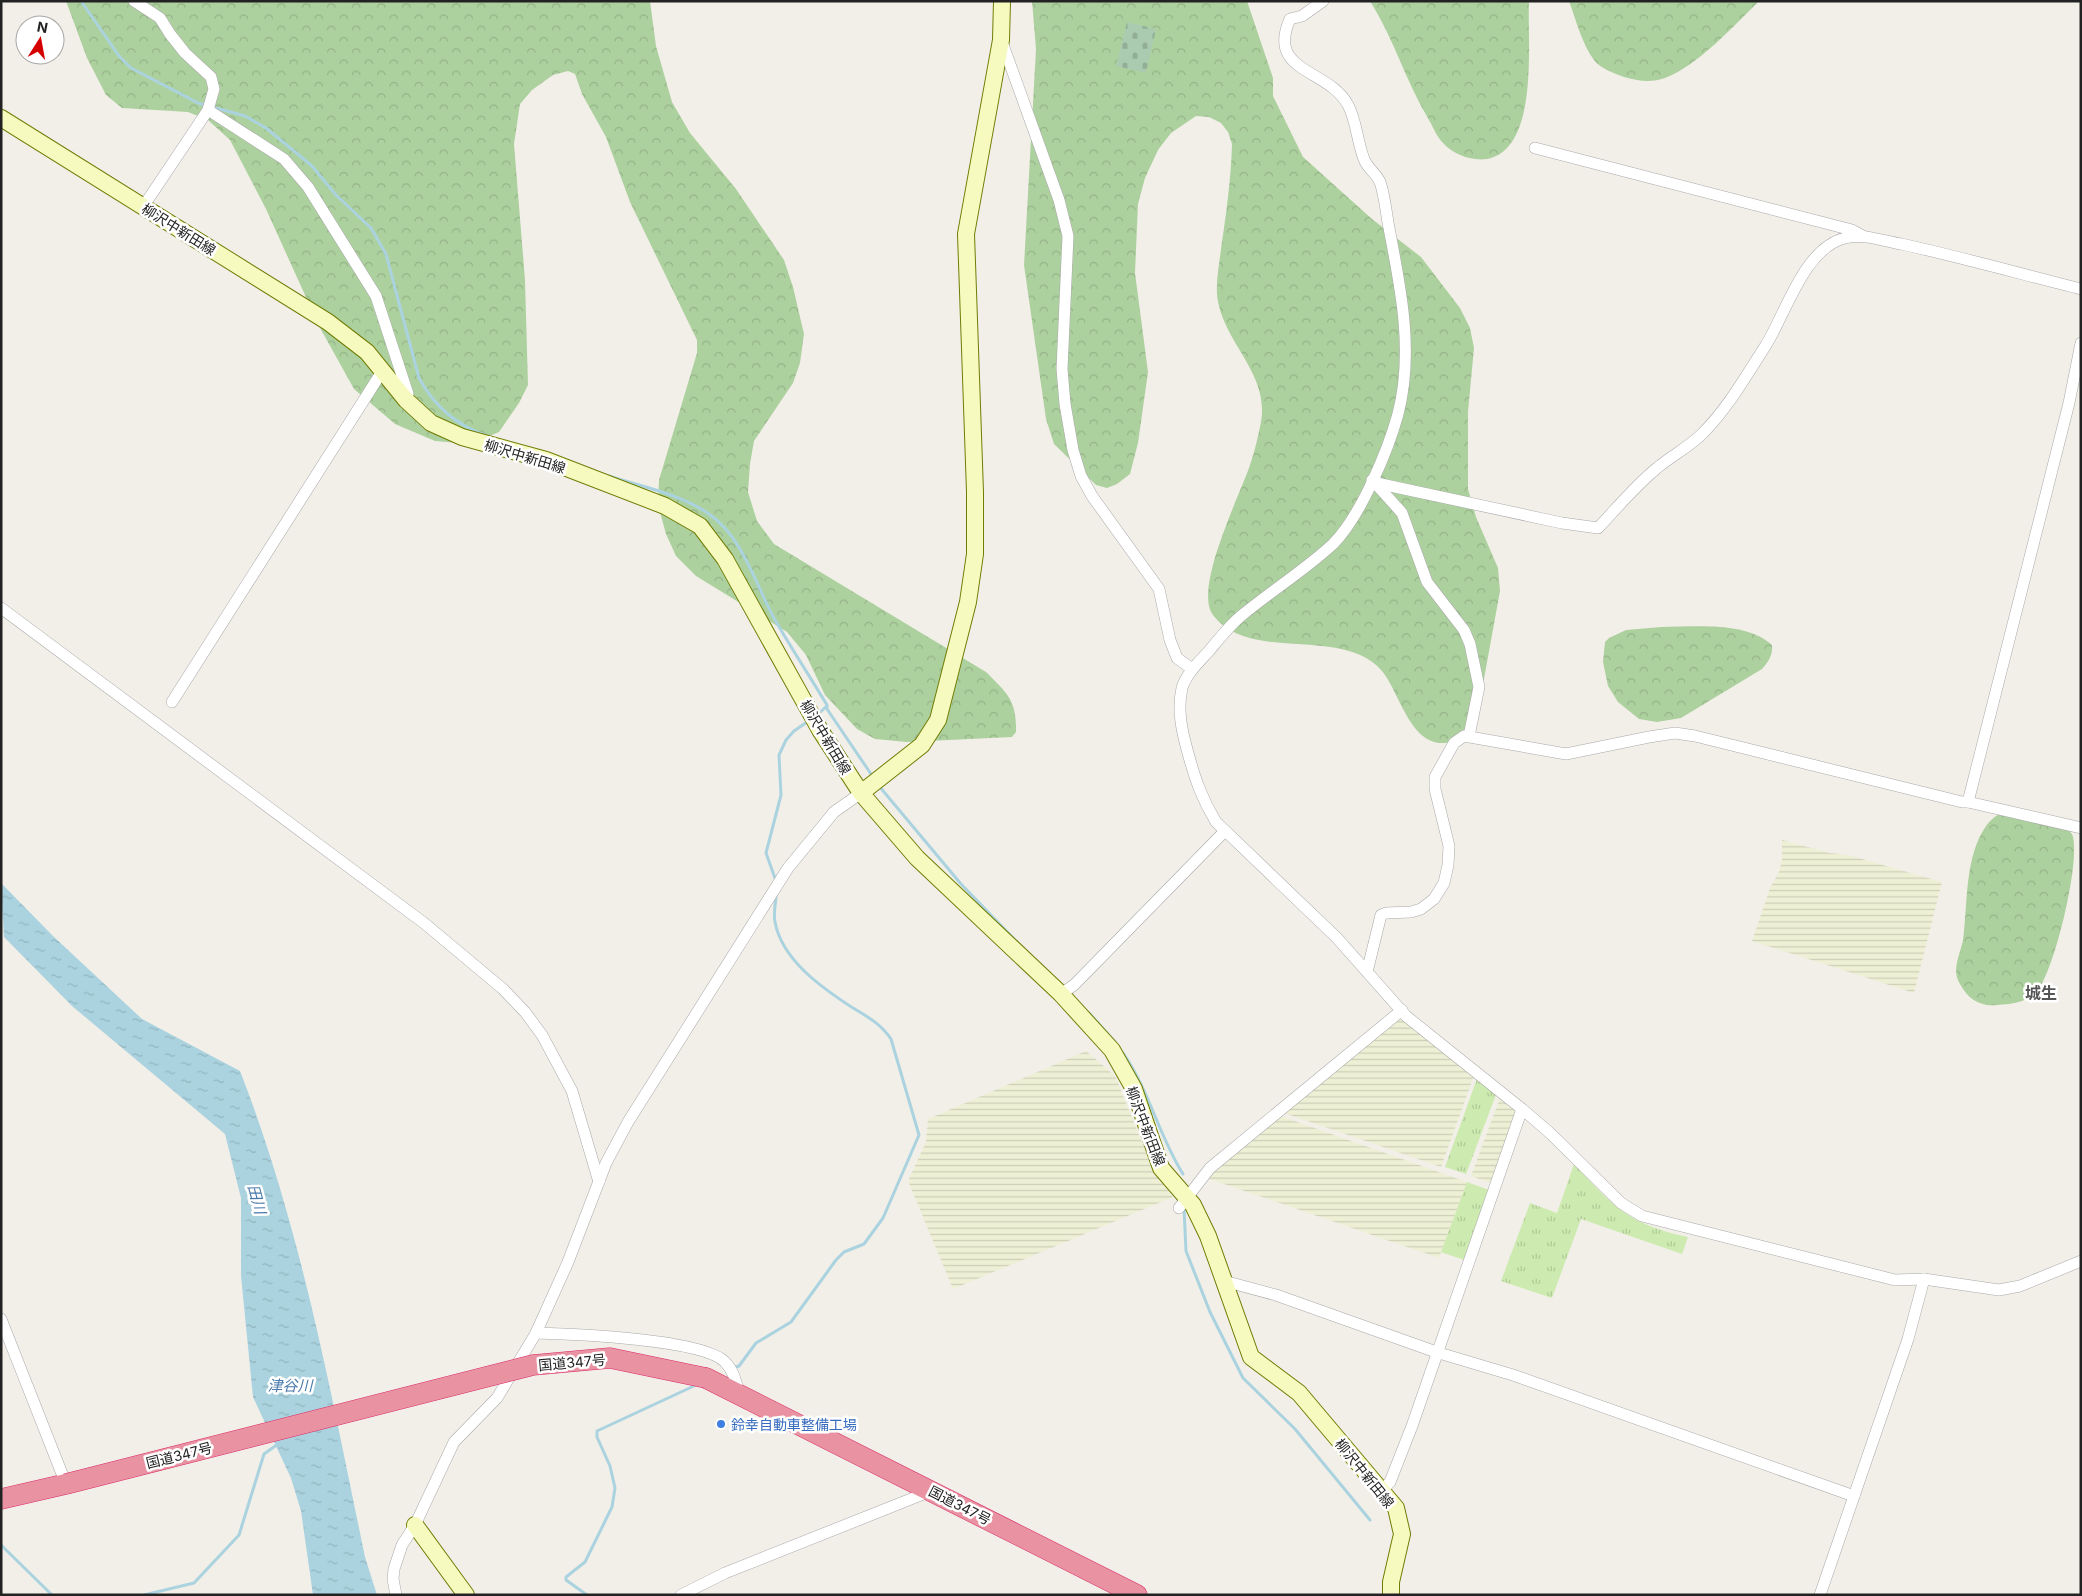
<svg xmlns="http://www.w3.org/2000/svg" width="2082" height="1596" viewBox="0 0 2082 1596" font-family="Inter,'Noto Sans JP',sans-serif">
  <defs>
    <pattern id="farmland-rules" width="6" height="5" patternUnits="userSpaceOnUse" patternTransform="scale(1.25)"><rect width="6" height="5" fill="#eef0d5"/><path d="M0 2.5h6" fill="none" stroke="#ccceb7"/></pattern>
    <pattern id="grass-tufts" width="24" height="20" patternUnits="userSpaceOnUse" patternTransform="scale(1.25)"><rect width="24" height="20" fill="#cdebb0"/><path d="M3 7l-1-3M5 7V3M7 7l1-3M15 17l-1-3M17 17v-4M19 17l1-3" fill="none" stroke="#b0c997"/></pattern>
    <pattern id="forest-crowns" width="20" height="18" patternUnits="userSpaceOnUse" patternTransform="scale(1.25)"><rect width="20" height="18" fill="#add19e"/><path d="M2 6a3 3 0 1 1 6 0M12 15a3 3 0 1 1 6 0" fill="none" stroke="#95b388"/></pattern>
    <pattern id="cemetery-stones" width="16" height="16" patternUnits="userSpaceOnUse" patternTransform="scale(1.25)"><rect width="16" height="16" fill="#aacbaf"/><path d="M2 7V4a2 2 0 0 1 4 0v3zM10 15v-3a2 2 0 0 1 4 0v3z" fill="#92ae96"/></pattern>
    <pattern id="water-ripples" width="26" height="14" patternUnits="userSpaceOnUse" patternTransform="scale(1.25)"><rect width="26" height="14" fill="#aad3df"/><path d="M2 4q2-2 4 0t4 0M15 11q2-2 4 0t4 0" fill="none" stroke="#92b5bf"/></pattern>
  </defs>
  <rect width="100%" height="100%" fill="#f2efe9"/>
  <g fill="url(#farmland-rules)">
    <polygon points="1782,840 1830,853 1848,855 1942,882 1914,993 1752,941 1770,888 1779,872 1782,859"/>
    <polygon points="1401,1014 1475,1073 1441,1167 1284,1113"/>
    <polygon points="1086,1051 1115,1076 1153,1169 1173,1197 953,1289 908,1181 926,1142 928,1119"/>
    <polygon points="1501,1095 1522,1112 1496,1185 1471,1176"/>
    <polygon points="1278,1115 1467,1182 1439,1258 1207,1178"/>
  </g>
  <g fill="url(#grass-tufts)">
    <polygon points="1478,1076 1497,1092 1466,1174 1445,1167"/>
    <path d="M 1574,1164 C 1614,1207 1628,1224 1688,1237 L 1682,1254 L 1581,1219 L 1552,1298 L 1501,1281 L 1530,1203 L 1557,1213 Z"/>
    <polygon points="1467,1182 1492,1191 1467,1261 1441,1252"/>
  </g>
  <g fill="url(#forest-crowns)">
    <path d="M 66,1 L 650,1 L 656,46 L 672,102 L 690,133 L 736,189 L 784,260 L 793,287 L 804,334 L 800,363 L 793,383 L 754,441 L 750,464 L 748,492 L 757,521 L 774,544 L 986,672 C 1007,693 1017,700 1016,732 L 1012,737 L 907,742 L 875,739 L 857,729 L 825,695 L 806,655 L 787,632 L 696,576 L 676,556 L 666,534 L 658,505 L 659,480 L 697,353 L 697,340 L 630,202 L 606,137 L 582,94 L 575,74 L 568,71 L 553,75 L 532,90 L 520,104 L 514,144 L 525,280 L 528,385 L 519,403 L 499,432 L 471,444 L 435,441 L 395,424 L 354,389 L 319,326 L 266,209 L 230,140 L 208,120 L 188,112 L 122,108 L 106,95 L 87,58 Z"/>
    <path d="M 1032,1 L 1247,1 L 1273,78 L 1273,96 L 1303,157 L 1372,219 L 1421,257 L 1460,308 L 1470,328 L 1474,348 L 1468,412 L 1468,489 L 1476,517 L 1498,568 L 1500,591 L 1475,728 C 1469,732 1461,739 1454,741 C 1412,755 1401,694 1382,671 C 1343,625 1250,664 1213,615 C 1193,589 1240,495 1250,465 C 1255,451 1258,436 1261,422 C 1269,376 1229,347 1219,306 C 1214,288 1219,267 1221,249 C 1226,215 1231,180 1232,144 L 1228,132 L 1221,123 L 1209,117 L 1196,116 L 1171,133 L 1158,150 L 1145,178 L 1138,204 L 1135,273 L 1148,372 L 1138,443 L 1130,474 L 1117,484 L 1107,488 L 1096,485 L 1054,444 L 1046,419 L 1024,265 L 1036,49 Z"/>
    <path d="M 1370,1 L 1529,1 C 1527,41 1540,149 1487,159 C 1471,161 1454,155 1443,143 C 1437,137 1433,127 1429,120 C 1406,82 1394,39 1370,1 Z"/>
    <path d="M 1569,1 L 1759,1 C 1735,25 1696,67 1665,78 C 1652,83 1637,81 1624,77 C 1614,73 1601,69 1594,60 C 1582,44 1576,20 1569,1 Z"/>
    <path d="M 1661,627 C 1696,627 1745,621 1772,645 C 1773,656 1768,662 1762,669 L 1681,718 L 1657,722 L 1639,719 L 1618,702 L 1608,686 L 1603,662 L 1605,642 L 1609,638 L 1626,630 Z"/>
    <path d="M 2014,808 C 2031,810 2061,819 2072,834 C 2082,856 2055,969 2038,990 C 2027,1003 2012,1004 1997,1005 C 1980,1007 1968,999 1960,984 C 1951,970 1960,955 1963,940 C 1968,904 1964,858 1986,826 C 1993,816 2003,811 2014,808 Z"/>
  </g>
  <polygon fill="url(#cemetery-stones)" points="1127,22 1156,29 1146,73 1116,66"/>
  <path fill="url(#water-ripples)" d="M 1,883 L 53,936 L 142,1019 L 240,1071 C 301,1227 331,1394 365,1557 L 377,1595 L 313,1595 L 301,1511 L 291,1478 L 253,1397 L 241,1276 L 241,1198 L 225,1134 L 72,1006 L 4,937 Z"/>
  <g fill="none" stroke-linecap="round" stroke-linejoin="round">
    <g stroke="#aad3df" stroke-width="3">
      <path d="M 81,1 L 119,56 L 131,68 L 198,103 L 245,116 L 266,128 L 312,166 L 336,195 L 371,228 L 386,254 L 419,378 C 434,406 456,425 487,436"/>
      <path d="M 609,476 C 643,487 680,494 709,514 C 743,537 756,586 775,620 C 792,649 810,677 827,705 L 827,709 L 873,777"/>
      <polyline points="817,715 827,706"/>
      <polyline points="879,786 961,884 1017,942"/>
      <polyline points="776,881 766,853 781,795 779,755 786,740 794,731 810,720"/>
      <polyline points="1089,1013 1115,1042"/>
      <path d="M 1123,1053 C 1149,1090 1159,1136 1183,1174"/>
      <polyline points="1184,1208 1186,1251 1210,1312 1243,1378 1295,1429 1370,1520"/>
      <path d="M 733,1368 L 739,1366 L 756,1343 L 791,1322 L 836,1260 L 844,1252 L 864,1244 L 883,1218 L 919,1135 L 891,1039 C 881,1024 868,1017 853,1008 C 822,988 782,960 775,922 C 773,913 776,903 776,895"/>
      <polyline points="1,1545 52,1595"/>
      <polyline points="144,1595 194,1583 239,1535 264,1454 278,1444"/>
      <polyline points="587,1595 566,1580 566,1577 585,1562 612,1507 615,1488 610,1466 597,1437 597,1431 696,1385"/>
    </g>
    <defs>
      <g id="street">
        <polyline points="134,1 160,18 170,34 185,53 211,77 214,89 208,110 143,207"/>
        <path d="M 1323,1 L 1302,16 L 1290,19 C 1266,73 1328,68 1348,105 C 1357,122 1357,142 1364,159 C 1367,168 1376,173 1380,182 C 1385,196 1386,213 1389,228 C 1401,289 1414,353 1398,414 C 1388,451 1360,517 1333,544 C 1305,570 1271,591 1241,616 C 1229,626 1219,639 1209,651 C 1199,662 1186,674 1182,688 C 1177,710 1182,732 1188,753 C 1195,779 1202,799 1216,822 L 1337,938 L 1406,1016 L 1522,1109 L 1550,1133 L 1621,1203 L 1642,1216 L 1895,1280 L 1924,1279 L 1999,1290 L 2020,1286 L 2081,1261"/>
        <polyline points="1002,42 1059,200 1068,236 1062,369 1065,404 1073,450 1081,476 1092,496 1159,589 1170,640 1177,658 1192,669"/>
        <polyline points="208,110 284,159 308,187 376,296 408,394 406,400"/>
        <polyline points="1535,148 1852,230 1863,236"/>
        <path d="M 1372,480 L 1381,484 L 1562,523 L 1598,528 C 1617,508 1635,486 1657,468 C 1671,456 1689,447 1702,434 C 1728,408 1746,376 1766,345 C 1786,313 1804,248 1845,238 C 1862,233 1883,241 1901,244 C 1961,257 2021,274 2081,289"/>
        <polyline points="1376,484 1402,513 1427,582 1464,630 1470,644 1479,687 1469,736"/>
        <polyline points="1,608 424,923 503,989 525,1012 542,1035 572,1091 599,1182"/>
        <polyline points="172,702 383,370"/>
        <polyline points="1968,802 2069,403 2081,343"/>
        <polyline points="1367,972 1381,915 1386,913 1411,912 1421,909 1434,899 1444,883 1448,865 1449,846 1435,789 1435,777 1454,743 1464,736 1566,754 1649,737 1675,733 1695,736 1962,802 1968,802 2081,828"/>
        <polyline points="1061,994 1074,985 1225,831"/>
        <polyline points="1179,1208 1210,1168 1402,1010"/>
        <polyline points="1224,1281 1276,1295 1439,1353 1513,1375 1854,1496"/>
        <polyline points="1,1319 66,1484"/>
        <path d="M 536,1333 C 572,1334 703,1339 725,1362 C 734,1371 736,1382 739,1394"/>
        <polyline points="1381,1492 1390,1482 1412,1426 1522,1109"/>
        <polyline points="396,1595 393,1579 394,1569 402,1545 415,1525 454,1442 497,1398 536,1333 568,1262 606,1163 628,1122 788,868 834,812 861,793"/>
        <polyline points="681,1595 725,1573 931,1491"/>
        <polyline points="1820,1595 1908,1339 1924,1279"/>
      </g>
      <g id="secondary">
        <polyline points="1,118 328,322 367,352 406,400 431,423 462,437 546,460 665,506 700,526 725,559 820,730 861,793 917,858 1061,994 1112,1050 1134,1089 1161,1168 1193,1205 1208,1236 1251,1357 1299,1393 1396,1508 1402,1534 1391,1582 1391,1595"/>
        <polyline points="861,793 922,745 938,720 968,602 975,554 975,492 966,234 1001,40 1002,1"/>
        <polyline points="415,1525 466,1595"/>
      </g>
      <g id="highway">
        <polyline points="706,1378 1137,1595"/>
        <polyline points="1,1499 66,1484"/>
      </g>
    </defs>
    <use href="#street" stroke="#a9a9a9" stroke-width="12"/>
    <use href="#secondary" stroke="#707d05" stroke-width="18"/>
    <use href="#highway" stroke="#dc2a67" stroke-width="21"/>
    <use href="#street" stroke="#fff" stroke-width="11"/>
    <use href="#secondary" stroke="#f7fabf" stroke-width="16"/>
    <use href="#highway" stroke="#e892a2" stroke-width="20"/>
    <defs>
      <polyline id="highway-bridge" points="66,1484 533,1365 610,1358 706,1378"/>
    </defs>
    <use href="#highway-bridge" stroke="#dc2a67" stroke-width="21" stroke-linecap="butt"/>
    <use href="#highway-bridge" stroke="#e892a2" stroke-width="20"/>
  </g>
  <circle fill="#3f7fe0" stroke="#fff" stroke-width="2" cx="721" cy="1424" r="5"/>
  <g text-anchor="middle" dominant-baseline="central" stroke-width="5" stroke-linejoin="round" paint-order="stroke">
    <g font-size="14" fill="#222" stroke="#fff">
      <text transform="translate(179 229) rotate(32)">柳沢中新田線</text>
      <text transform="translate(525 456) rotate(17)">柳沢中新田線</text>
      <text transform="translate(826 737) rotate(59)">柳沢中新田線</text>
      <text transform="translate(1146 1126) rotate(69)">柳沢中新田線</text>
      <text transform="translate(572 1362) rotate(-5)">国道347号</text>
      <text transform="translate(179 1455) rotate(-14)">国道347号</text>
      <text transform="translate(1365 1473) rotate(51)">柳沢中新田線</text>
      <text transform="translate(960 1505) rotate(27)">国道347号</text>
    </g>
    <g font-size="14" fill="#366cbe" stroke="#fff" text-anchor="start">
      <text x="731" y="1424">鈴幸自動車整備工場</text>
    </g>
    <g font-size="15" font-style="italic" fill="#4a7aab" stroke="#fff">
      <text transform="translate(257 1199) rotate(75)">田川</text>
      <text x="290" y="1385">津谷川</text>
    </g>
    <g font-size="16" font-weight="bold" fill="#555" stroke="#fff">
      <text x="2041" y="993">城生</text>
    </g>
  </g>
  <rect width="2082" height="1596" fill="none" stroke="#222222" stroke-width="5"/>
  <g transform="translate(40 40) rotate(11)"><circle r="24" fill="#ffffff" stroke="#a7a7a7"/>
  <path d="M0-4L9 19L0 12L-9 19Z" fill="#d40000"/>
  <text y="-8" font-size="14" font-weight="bold" text-anchor="middle" fill="#222222">N</text>
  </g>
</svg>
